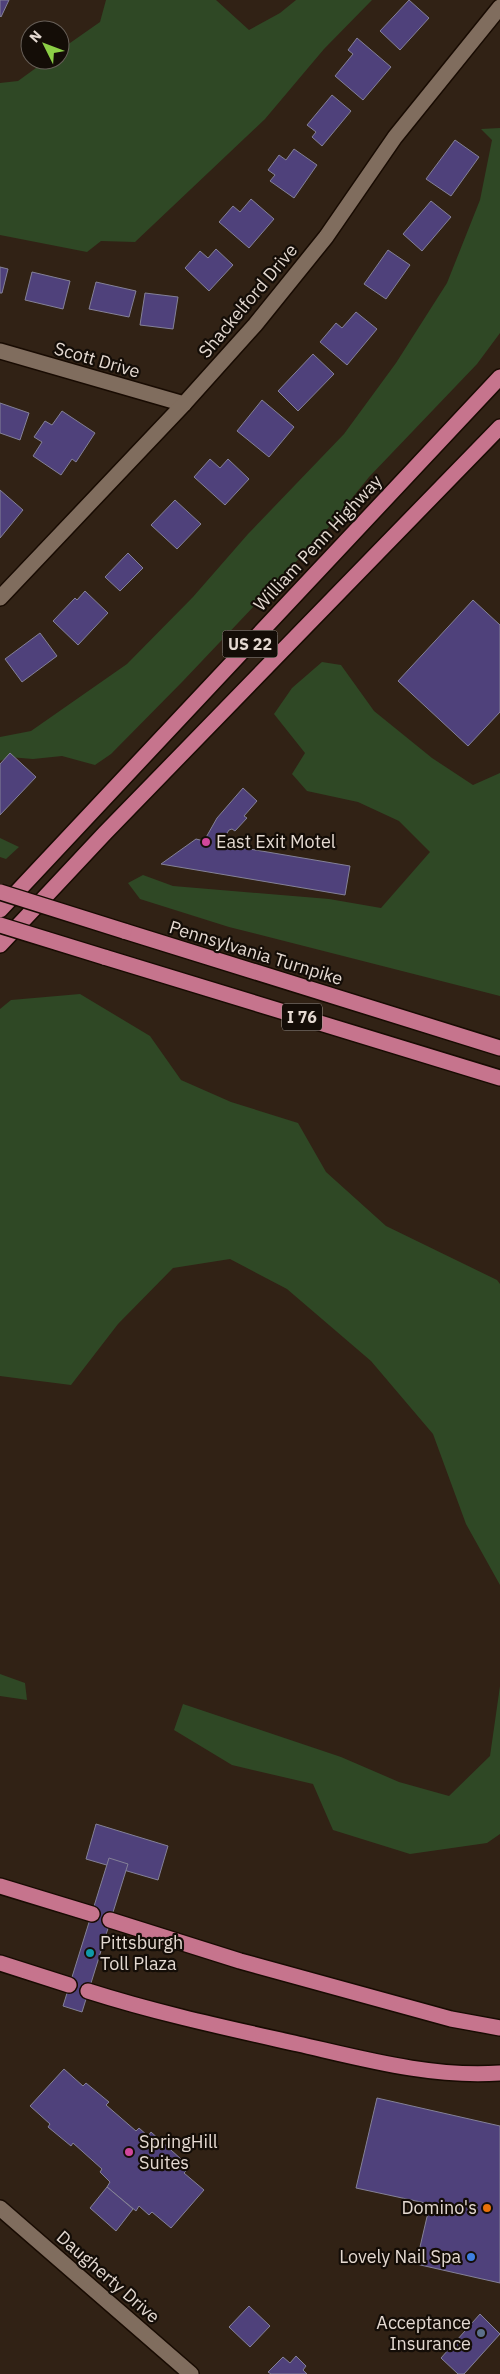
<svg xmlns="http://www.w3.org/2000/svg" width="500" height="2374" viewBox="0 0 500 2374" font-family="'IBM Plex Sans',sans-serif">
  <rect width="100%" height="100%" fill="#312215"/>
  <g fill="#2f4825">
    <polygon points="106,0 216,0 249,30 280,13 296,0 372,0 324,49 265,119 135,242 101,241 87,252 0,235 0,83 18,81 47,60 60,60 60,50 100,22"/>
    <polygon points="500,128 500,333 477,364 369,477 328,528 183,681 111,754 95,765 62,756 33,759 9,757 0,761 0,737 31,731 127,664 193,597 248,534 344,434 396,363 447,283 480,200 492,140 481,129"/>
    <polygon points="322,662 341,665 374,711 432,758 473,785 500,773 500,996 229,927 140,899 128,883 143,875 173,886 329,899 381,908 430,852 399,821 358,802 307,791 292,774 305,753 274,714 292,688"/>
    <polygon points="0,838 19,847 6,859 0,857"/>
    <polygon points="80,994 150,1036 181,1080 231,1102 298,1123 326,1172 386,1226 497,1280 500,1284 500,1585 466,1524 433,1434 371,1361 287,1289 230,1259 173,1268 118,1324 71,1385 0,1376 0,1009 11,1000"/>
    <polygon points="0,1674 25,1683 27,1700 0,1696"/>
    <polygon points="500,1686 500,1834 487,1843 410,1854 333,1830 313,1784 232,1765 174,1730 183,1704 341,1757 399,1782 449,1796 490,1756"/>
  </g>
  <g fill="#4f417b" stroke="#848197">
    <polygon points="0,0 9,0 1,17 0,16"/>
    <polygon points="409,0 429,18 400,50 380,31"/>
    <polygon points="357,38 391,67 363,100 335,76 353,54 348,50"/>
    <polygon points="332,95 351,111 322,146 312,137 316,132 307,125"/>
    <polygon points="455,140 479,157 451,196 426,179"/>
    <polygon points="294,149 317,165 294,198 270,181 275,175 268,170 279,155 286,160"/>
    <polygon points="251,199 274,219 249,248 219,222 233,206 240,212"/>
    <polygon points="431,201 451,217 422,251 403,234"/>
    <polygon points="216,249 233,265 209,291 185,268 200,251 208,258"/>
    <polygon points="388,250 410,265 386,299 364,284"/>
    <polygon points="0,267 8,269 2,293 0,293"/>
    <polygon points="32,272 70,281 63,309 25,300"/>
    <polygon points="96,282 136,291 129,317 89,309"/>
    <polygon points="145,293 178,297 173,329 140,325"/>
    <polygon points="356,312 377,329 347,365 320,342 336,323 342,328"/>
    <polygon points="313,354 334,374 298,411 278,391"/>
    <polygon points="262,400 294,427 269,457 237,431"/>
    <polygon points="0,403 29,413 20,440 0,433"/>
    <polygon points="62,411 95,433 76,462 72,459 61,475 33,456 42,442 34,437 45,421 52,425"/>
    <polygon points="210,459 220,468 228,459 249,479 225,505 194,477"/>
    <polygon points="0,490 23,510 0,538"/>
    <polygon points="175,500 201,524 177,549 151,525"/>
    <polygon points="128,553 143,568 120,591 105,577"/>
    <polygon points="85,591 108,613 78,645 53,621 75,598 77,600"/>
    <polygon points="473,600 500,625 500,712 468,746 398,681"/>
    <polygon points="40,633 57,656 22,682 5,659"/>
    <polygon points="10,753 36,777 0,815 0,764"/>
    <polygon points="243,788 257,801 244,816 247,818 235,831 232,829 229,830 220,844 350,866 345,895 161,864 196,839 204,841 217,818"/>
    <polygon points="96,1824 168,1846 158,1880 86,1859"/>
    <polygon points="109,1858 128,1864 82,2012 63,2006"/>
    <polygon points="64,2069 83,2086 86,2083 109,2102 106,2105 136,2131 139,2128 148,2136 151,2132 181,2159 177,2162 187,2170 184,2173 204,2190 171,2228 152,2212 149,2215 139,2206 136,2211 107,2187 110,2182 100,2172 102,2169 73,2143 71,2146 48,2127 50,2124 30,2106"/>
    <polygon points="377,2098 500,2126 500,2283 416,2264 430,2204 356,2188"/>
    <polygon points="107,2187 133,2209 116,2231 90,2208"/>
    <polygon points="249,2306 270,2326 250,2347 229,2327"/>
    <polygon points="480,2314 500,2334 464,2374 458,2374 441,2358"/>
    <polygon points="296,2356 306,2366 303,2370 307,2374 271,2374 268,2372 283,2357 290,2363"/>
  </g>
  <g fill="none" stroke-linecap="round" stroke-linejoin="round">
    <defs>
      <g id="street">
        <polyline points="0,351 184,404"/>
        <polyline points="0,598 184,404 255,325 326,237 395,137 500,7"/>
        <polyline points="0,2208 191,2374"/>
      </g>
      <g id="highway">
        <polyline points="0,910 500,377"/>
        <polyline points="124,931 500,1048"/>
        <polyline points="0,945 105,833 500,427"/>
        <polyline points="104,957 500,1078"/>
        <polyline points="0,1886 92,1914"/>
        <polyline points="110,1920 240,1961 451,2019 500,2028"/>
        <polyline points="0,1963 69,1985"/>
        <path d="M 88,1991 C 157,2013 227,2028 298,2044 C 364,2059 432,2078 500,2073"/>
      </g>
    </defs>
    <use href="#street" stroke="#180b02" stroke-width="18"/>
    <use href="#highway" stroke="#180b02" stroke-width="18"/>
    <use href="#street" stroke="#806d5e" stroke-width="15"/>
    <use href="#highway" stroke="#c6748d" stroke-width="15"/>
    <defs>
      <g id="highway-bridge">
        <polyline points="0,892 124,931"/>
        <polyline points="0,925 104,957"/>
      </g>
    </defs>
    <use href="#highway-bridge" stroke="#180b02" stroke-width="18" stroke-linecap="butt"/>
    <use href="#highway-bridge" stroke="#c6748d" stroke-width="15"/>
  </g>
  <g fill="#d1479c" stroke="#140d07" stroke-width="2">
    <circle cx="206" cy="842" r="5"/>
    <circle cx="129" cy="2152" r="5"/>
  </g>
  <circle fill="#0f9aa8" stroke="#140d07" stroke-width="2" cx="90" cy="1953" r="5"/>
  <circle fill="#e8710a" stroke="#140d07" stroke-width="2" cx="487" cy="2208" r="5"/>
  <circle fill="#3f7fe0" stroke="#140d07" stroke-width="2" cx="471" cy="2257" r="5"/>
  <circle fill="#5c6f8a" stroke="#140d07" stroke-width="2" cx="481" cy="2333" r="5"/>
  <g text-anchor="middle" stroke-width="4.5" stroke-linejoin="round" paint-order="stroke">
    <g fill="#140d07" stroke="#a69c94" stroke-width="1">
      <rect x="222.5" y="630.5" width="55" height="27" rx="4"/>
      <rect x="282" y="1003.5" width="40" height="27" rx="4"/>
    </g>
    <g font-size="16" font-weight="bold" fill="#e4d9d1">
      <text x="250" y="650">US 22</text>
      <text x="302" y="1023">I 76</text>
    </g>
    <g font-size="18" fill="#e4d9d1" stroke="#140d07">
      <text transform="translate(248 301) rotate(-50)" y="6">Shackelford Drive</text>
      <text transform="translate(97 360) rotate(16)" y="6">Scott Drive</text>
      <text transform="translate(318 543) rotate(-47)" y="6">William Penn Highway</text>
      <text transform="translate(256 953) rotate(17)" y="6">Pennsylvania Turnpike</text>
      <text transform="translate(108 2277) rotate(41)" y="6">Daugherty Drive</text>
    </g>
    <g font-size="18" fill="#e4d9d1" stroke="#140d07" text-anchor="start">
      <text x="216" y="848">East Exit Motel</text>
      <text x="100" y="1949">Pittsburgh<tspan x="100" dy="21">Toll Plaza</tspan></text>
      <text x="139" y="2148">SpringHill<tspan x="139" dy="21">Suites</tspan></text>
      <text x="477" y="2214" text-anchor="end">Domino's</text>
      <text x="461" y="2263" text-anchor="end">Lovely Nail Spa</text>
      <text x="471" y="2329" text-anchor="end">Acceptance<tspan x="471" dy="21">Insurance</tspan></text>
    </g>
  </g>
  <g transform="translate(45 45) rotate(312)"><circle r="24" fill="#140d07" stroke="#675f58"/>
  <path d="M0-4L9 19L0 12L-9 19Z" fill="#8cce46"/>
  <text y="-8" font-size="14" font-weight="bold" text-anchor="middle" fill="#e4d9d1">N</text>
  </g>
</svg>
